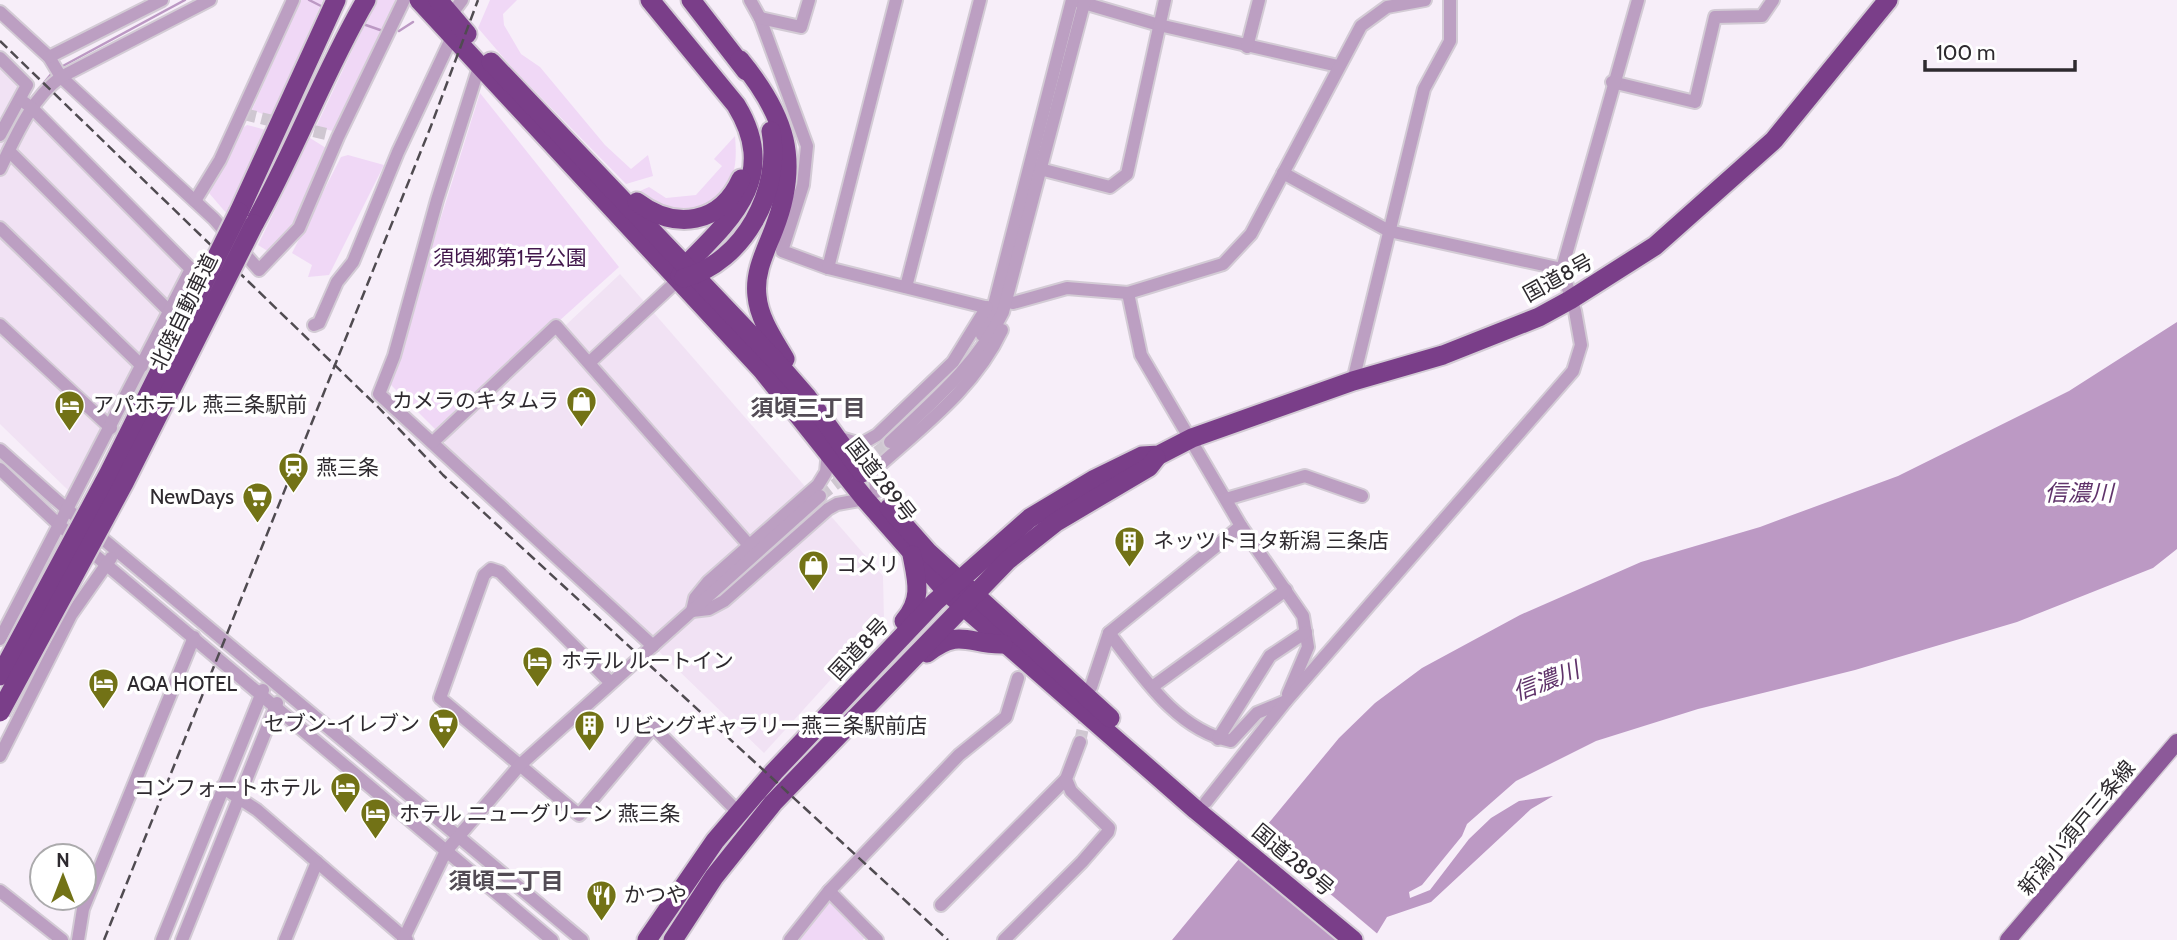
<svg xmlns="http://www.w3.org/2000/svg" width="2177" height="940" viewBox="0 0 2177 940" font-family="Cabin,'Noto Sans JP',sans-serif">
  <rect width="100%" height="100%" fill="#f7eef9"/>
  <g fill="#f1e2f4">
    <polygon points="0,65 22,87 17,96 184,271 76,489 68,490 0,424"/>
    <polygon points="620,274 883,576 884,621 764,753 446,446 444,440"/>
  </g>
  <g fill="#f0d8f6">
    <polygon points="300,0 323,0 271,117 252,110"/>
    <polygon points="376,0 397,0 337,132 316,127"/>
    <polygon points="490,0 517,0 503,14 504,25 521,54 540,67 605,145 631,169 648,155 653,176 626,184 515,71 478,28"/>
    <polygon points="480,93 619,267 437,431 389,383"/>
    <polygon points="247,125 266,130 227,214 209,193 241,129"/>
    <path d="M 735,136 C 739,182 728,190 693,214 C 672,211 653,209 640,191 L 649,187 L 666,198 L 696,195 L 722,166 L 714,159 Z"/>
    <polygon points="310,138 326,148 327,156 295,228 274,255 258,245"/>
    <polygon points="348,155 384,165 329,275 308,277 312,265 292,253 341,157"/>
    <polygon points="829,899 865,936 863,940 796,940"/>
  </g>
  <polygon fill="#bc99c4" points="2177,322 2177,549 2153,568 2017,622 1855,670 1698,709 1596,741 1516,781 1467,824 1462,836 1422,885 1409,892 1410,898 1430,890 1469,839 1491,818 1519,801 1553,796 1531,809 1431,902 1387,917 1373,940 1172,940 1339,738 1375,703 1422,668 1520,615 1641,562 1760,527 1898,476 2069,391"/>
  <polygon fill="#f7eef9" points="1257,832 1380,936 1377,940 1340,940 1237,854"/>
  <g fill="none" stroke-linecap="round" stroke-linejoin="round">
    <g stroke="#bc99c4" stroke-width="2.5">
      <polyline points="309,0 321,6"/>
      <polyline points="363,24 383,31"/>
      <polyline points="399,31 413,22"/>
      <polyline points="61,67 185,0"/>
      <polyline points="30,100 52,73"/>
    </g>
    <g stroke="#cfc7d1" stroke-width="12" stroke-dasharray="12 6" stroke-linecap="butt">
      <polyline points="244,114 330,135"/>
      <polyline points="820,496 890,442"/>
      <polyline points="1080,742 1087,708"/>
    </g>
    <defs>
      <g id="minor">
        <polyline points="750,0 760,18 807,146 803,185 782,251 828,268 993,309"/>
        <polyline points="1077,1 1159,25 1338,66"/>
        <polyline points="0,12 49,57 61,77 214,219 259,270 299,228 338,137 404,0"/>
        <polyline points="451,15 462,0"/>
        <polyline points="760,18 801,27 809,0"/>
        <polyline points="1247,47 1259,0"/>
        <polyline points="49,57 162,0"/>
        <polyline points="0,58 27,85 0,135"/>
        <polyline points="479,67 437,200 394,356 379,394 653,646"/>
        <polyline points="1612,82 1695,102 1715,17 1762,16 1773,0"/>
        <polyline points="9,151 169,311"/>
        <polyline points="1036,168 1110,187 1127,174 1165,0"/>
        <path d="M 0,169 C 16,136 31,99 61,77 L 210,0"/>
        <polyline points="1283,173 1389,231 1562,269"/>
        <polyline points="195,201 220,160 293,0"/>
        <polyline points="0,228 142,366"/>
        <polyline points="828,268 896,0"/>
        <polyline points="906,287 980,0"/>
        <polyline points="1128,293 1141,355 1241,526 1303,616 1308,647 1288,694"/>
        <polyline points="1007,301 1013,303 1067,288 1128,293 1223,264 1251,234 1361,26 1387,7 1425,0"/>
        <polyline points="0,325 111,428"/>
        <polyline points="314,325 319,323 337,282 353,262 398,152 452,37"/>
        <polyline points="982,335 993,309 1072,0"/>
        <polyline points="590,362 678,280"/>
        <polyline points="1353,381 1424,89 1450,41 1450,0"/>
        <polyline points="837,437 861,444 877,435 953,362 987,307"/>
        <polyline points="433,442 556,326 748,544"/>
        <path d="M 890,442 C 932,402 977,365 1003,312 L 1085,0"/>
        <polyline points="0,450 55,499 582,940"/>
        <polyline points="828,451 826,472 818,485 708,582 695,598 692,611 709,609 724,601 828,509 837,504 865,499"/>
        <polyline points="0,469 58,524 552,940"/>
        <path d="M 876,492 L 875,475 L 880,465 C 926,424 976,386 1002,330"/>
        <polyline points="1226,499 1305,476 1362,496"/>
        <path d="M 1109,633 C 1141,674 1176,730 1231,741 L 1257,713 L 1286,701"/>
        <polyline points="0,639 191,269 32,108 21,100"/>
        <polyline points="610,682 500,572 491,569 484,575 440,698 579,815 653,727 739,813"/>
        <polyline points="1091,687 1109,633 1241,526"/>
        <polyline points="1152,687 1286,590"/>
        <polyline points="1218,739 1270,656 1306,632"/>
        <polyline points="0,756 71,615 111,558"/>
        <polyline points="222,787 257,810 407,940"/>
        <polyline points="1206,802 1286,701 1573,371 1581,345 1575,311 1562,269 1638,0"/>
        <polyline points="0,891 62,940"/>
        <polyline points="829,891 877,940"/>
        <polyline points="941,905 1066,779"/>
        <polyline points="78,940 83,909 194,637"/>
        <polyline points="162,940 263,690"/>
        <polyline points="182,940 277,703"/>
        <polyline points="285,940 317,862"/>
        <polyline points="403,940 446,851 520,765 820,496"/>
        <polyline points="790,940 829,891 959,755 1006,717 1018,678"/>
        <polyline points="1004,940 1082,862 1108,832 1109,828 1071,791 1066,779 1080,742"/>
      </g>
      <polyline id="major" points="2008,940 2177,742"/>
      <g id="highway">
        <polyline points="419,0 762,370 865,499 946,591 1196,810 1353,940"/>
        <polyline points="438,0 467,34"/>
        <path d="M 650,0 L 736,105 C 779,175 734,217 686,265 L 680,276"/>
        <polyline points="691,0 746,71"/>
        <path d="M 740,60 C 785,115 801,160 774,229 C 766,250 754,272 757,296 C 759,319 774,340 785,359"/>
        <polyline points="491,62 773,358 807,397 862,473"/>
        <path d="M 637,202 C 675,231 721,224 741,179"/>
        <polyline points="239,212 336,0"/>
        <path d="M 254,224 C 295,151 324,72 366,0"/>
        <path d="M 684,278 C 744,262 782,190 771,131"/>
        <polyline points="889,508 928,552 1110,718"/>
        <path d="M 904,621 C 923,600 917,580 912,555"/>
        <path d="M 927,653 C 960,627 969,645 1003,644"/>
        <polyline points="647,940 715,841 774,772 935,602 1030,518 1095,479 1142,456 1159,455 1192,438 1353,381 1443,355 1539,317 1570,300 1655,246 1774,140 1888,0"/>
        <polyline points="673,940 714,877 773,803 1008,560 1056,522 1149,467 1156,458"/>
      </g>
    </defs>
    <use href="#minor" stroke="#d3cbd5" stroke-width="16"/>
    <use href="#major" stroke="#d3cbd5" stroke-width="19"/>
    <use href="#highway" stroke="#d3cbd5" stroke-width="23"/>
    <use href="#minor" stroke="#bc9fc2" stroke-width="12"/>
    <use href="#major" stroke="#8c5999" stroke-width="16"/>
    <use href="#highway" stroke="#7a3e89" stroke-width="19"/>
    <g stroke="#504b51" stroke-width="2.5" stroke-dasharray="10 5" stroke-linecap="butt">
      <polyline points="0,41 378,407 443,475 948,940"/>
      <polyline points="104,940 431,126 478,0"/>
    </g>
    <defs>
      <g id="highway-bridge">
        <polyline points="0,676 109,473 239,212"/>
        <polyline points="0,712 124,483 254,224"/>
      </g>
    </defs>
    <use href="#highway-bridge" stroke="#d3cbd5" stroke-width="23" stroke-linecap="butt"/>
    <use href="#highway-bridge" stroke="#7a3e89" stroke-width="19"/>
  </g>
  <defs>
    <symbol id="shop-pin" viewBox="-11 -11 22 30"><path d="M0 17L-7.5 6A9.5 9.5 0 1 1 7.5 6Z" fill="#727216" stroke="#fff"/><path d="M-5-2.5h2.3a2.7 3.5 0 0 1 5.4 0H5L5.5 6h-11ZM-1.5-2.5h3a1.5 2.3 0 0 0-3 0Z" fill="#fff"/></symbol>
    <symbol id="hotel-pin" viewBox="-11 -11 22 30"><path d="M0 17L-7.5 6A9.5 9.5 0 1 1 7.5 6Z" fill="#727216" stroke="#fff"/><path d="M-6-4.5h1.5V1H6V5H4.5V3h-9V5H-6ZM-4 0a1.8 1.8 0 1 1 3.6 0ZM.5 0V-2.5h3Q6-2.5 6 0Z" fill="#fff"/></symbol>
    <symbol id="station-pin" viewBox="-11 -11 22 30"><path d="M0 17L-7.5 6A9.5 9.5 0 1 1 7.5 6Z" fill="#727216" stroke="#fff"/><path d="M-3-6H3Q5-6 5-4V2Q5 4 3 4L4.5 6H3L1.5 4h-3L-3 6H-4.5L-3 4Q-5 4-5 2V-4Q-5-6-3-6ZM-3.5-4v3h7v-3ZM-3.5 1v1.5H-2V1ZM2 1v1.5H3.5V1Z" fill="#fff"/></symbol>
    <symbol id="supermarket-pin" viewBox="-11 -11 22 30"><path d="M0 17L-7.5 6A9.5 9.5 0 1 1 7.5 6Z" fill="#727216" stroke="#fff"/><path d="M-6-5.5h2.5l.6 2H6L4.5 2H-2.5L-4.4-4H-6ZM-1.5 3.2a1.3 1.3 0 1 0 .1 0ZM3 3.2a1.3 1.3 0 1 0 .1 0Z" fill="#fff"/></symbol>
    <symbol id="building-pin" viewBox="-11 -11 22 30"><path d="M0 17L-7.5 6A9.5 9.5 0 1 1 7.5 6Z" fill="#727216" stroke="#fff"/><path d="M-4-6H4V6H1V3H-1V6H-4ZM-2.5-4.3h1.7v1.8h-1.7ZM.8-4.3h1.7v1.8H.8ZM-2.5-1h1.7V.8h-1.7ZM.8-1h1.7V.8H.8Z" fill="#fff"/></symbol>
    <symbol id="restaurant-pin" viewBox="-11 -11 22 30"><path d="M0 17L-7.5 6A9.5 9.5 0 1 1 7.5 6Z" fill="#727216" stroke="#fff"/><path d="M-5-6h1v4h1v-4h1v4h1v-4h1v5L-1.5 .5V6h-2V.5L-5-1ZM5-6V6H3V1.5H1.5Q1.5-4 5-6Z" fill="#fff"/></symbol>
  </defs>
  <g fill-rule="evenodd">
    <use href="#shop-pin" x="564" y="384" width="35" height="47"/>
    <use href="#hotel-pin" x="52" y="388" width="35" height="47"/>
    <use href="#station-pin" x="276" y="450" width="35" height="47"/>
    <use href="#supermarket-pin" x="240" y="480" width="35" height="47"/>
    <use href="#building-pin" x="1112" y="524" width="35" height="47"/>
    <use href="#shop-pin" x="796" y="548" width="35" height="47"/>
    <use href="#hotel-pin" x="520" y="644" width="35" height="47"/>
    <use href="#hotel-pin" x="86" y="666" width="35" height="47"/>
    <use href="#supermarket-pin" x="426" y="706" width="35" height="47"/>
    <use href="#building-pin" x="572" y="708" width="35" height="47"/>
    <use href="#hotel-pin" x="328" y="770" width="35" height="47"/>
    <use href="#hotel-pin" x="358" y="796" width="35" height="47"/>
    <use href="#restaurant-pin" x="584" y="878" width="35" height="47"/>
  </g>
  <g text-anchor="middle" stroke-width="7" stroke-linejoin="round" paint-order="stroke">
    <g font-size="21" fill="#42174c" stroke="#fff">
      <text x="510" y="265">須頃郷第1号公園</text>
    </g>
    <g font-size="21" fill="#2e2a2f" stroke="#fff">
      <text transform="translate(1558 278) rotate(-29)" y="7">国道8号</text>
      <text transform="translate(184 312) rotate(-64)" y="7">北陸自動車道</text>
      <text transform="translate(881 480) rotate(52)" y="7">国道289号</text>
      <text transform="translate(859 649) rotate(-47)" y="7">国道8号</text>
      <text transform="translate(2077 828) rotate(-50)" y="7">新潟小須戸三条線</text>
      <text transform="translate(1293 860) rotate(40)" y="7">国道289号</text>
    </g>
    <g font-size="21" fill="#2e2a2f" stroke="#fff" text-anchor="start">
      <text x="559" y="408" text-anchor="end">カメラのキタムラ</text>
      <text x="93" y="412">アパホテル 燕三条駅前</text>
      <text x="316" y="475">燕三条</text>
      <text x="234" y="504" text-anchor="end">NewDays</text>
      <text x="1153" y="548">ネッツトヨタ新潟 三条店</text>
      <text x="836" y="572">コメリ</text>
      <text x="561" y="668">ホテル ルートイン</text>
      <text x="127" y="691">AQA HOTEL</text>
      <text x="420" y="731" text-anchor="end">セブン-イレブン</text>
      <text x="612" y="733">リビングギャラリー燕三条駅前店</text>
      <text x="322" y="795" text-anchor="end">コンフォートホテル</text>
      <text x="399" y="821">ホテル ニューグリーン 燕三条</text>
      <text x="624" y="902">かつや</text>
    </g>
    <g font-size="23" font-weight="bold" fill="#534c55" stroke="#fff">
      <text x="808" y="416">須頃三丁目</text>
      <text x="506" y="889">須頃二丁目</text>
    </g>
    <g font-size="23" font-style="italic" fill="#60346b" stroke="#fff">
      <text x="2079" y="501">信濃川</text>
      <text transform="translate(1546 681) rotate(-21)" y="8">信濃川</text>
    </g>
  </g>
  <g transform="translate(63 877)"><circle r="33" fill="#ffffff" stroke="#abaaac" stroke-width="2"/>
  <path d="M0-5L12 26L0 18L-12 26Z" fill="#727216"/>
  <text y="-10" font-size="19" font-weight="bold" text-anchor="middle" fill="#2e2a2f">N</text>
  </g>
  <path d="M1925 60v10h150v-10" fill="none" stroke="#2e2a2f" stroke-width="3.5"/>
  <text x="1936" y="60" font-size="21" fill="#2e2a2f" stroke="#ffffff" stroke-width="5" paint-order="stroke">100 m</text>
</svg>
